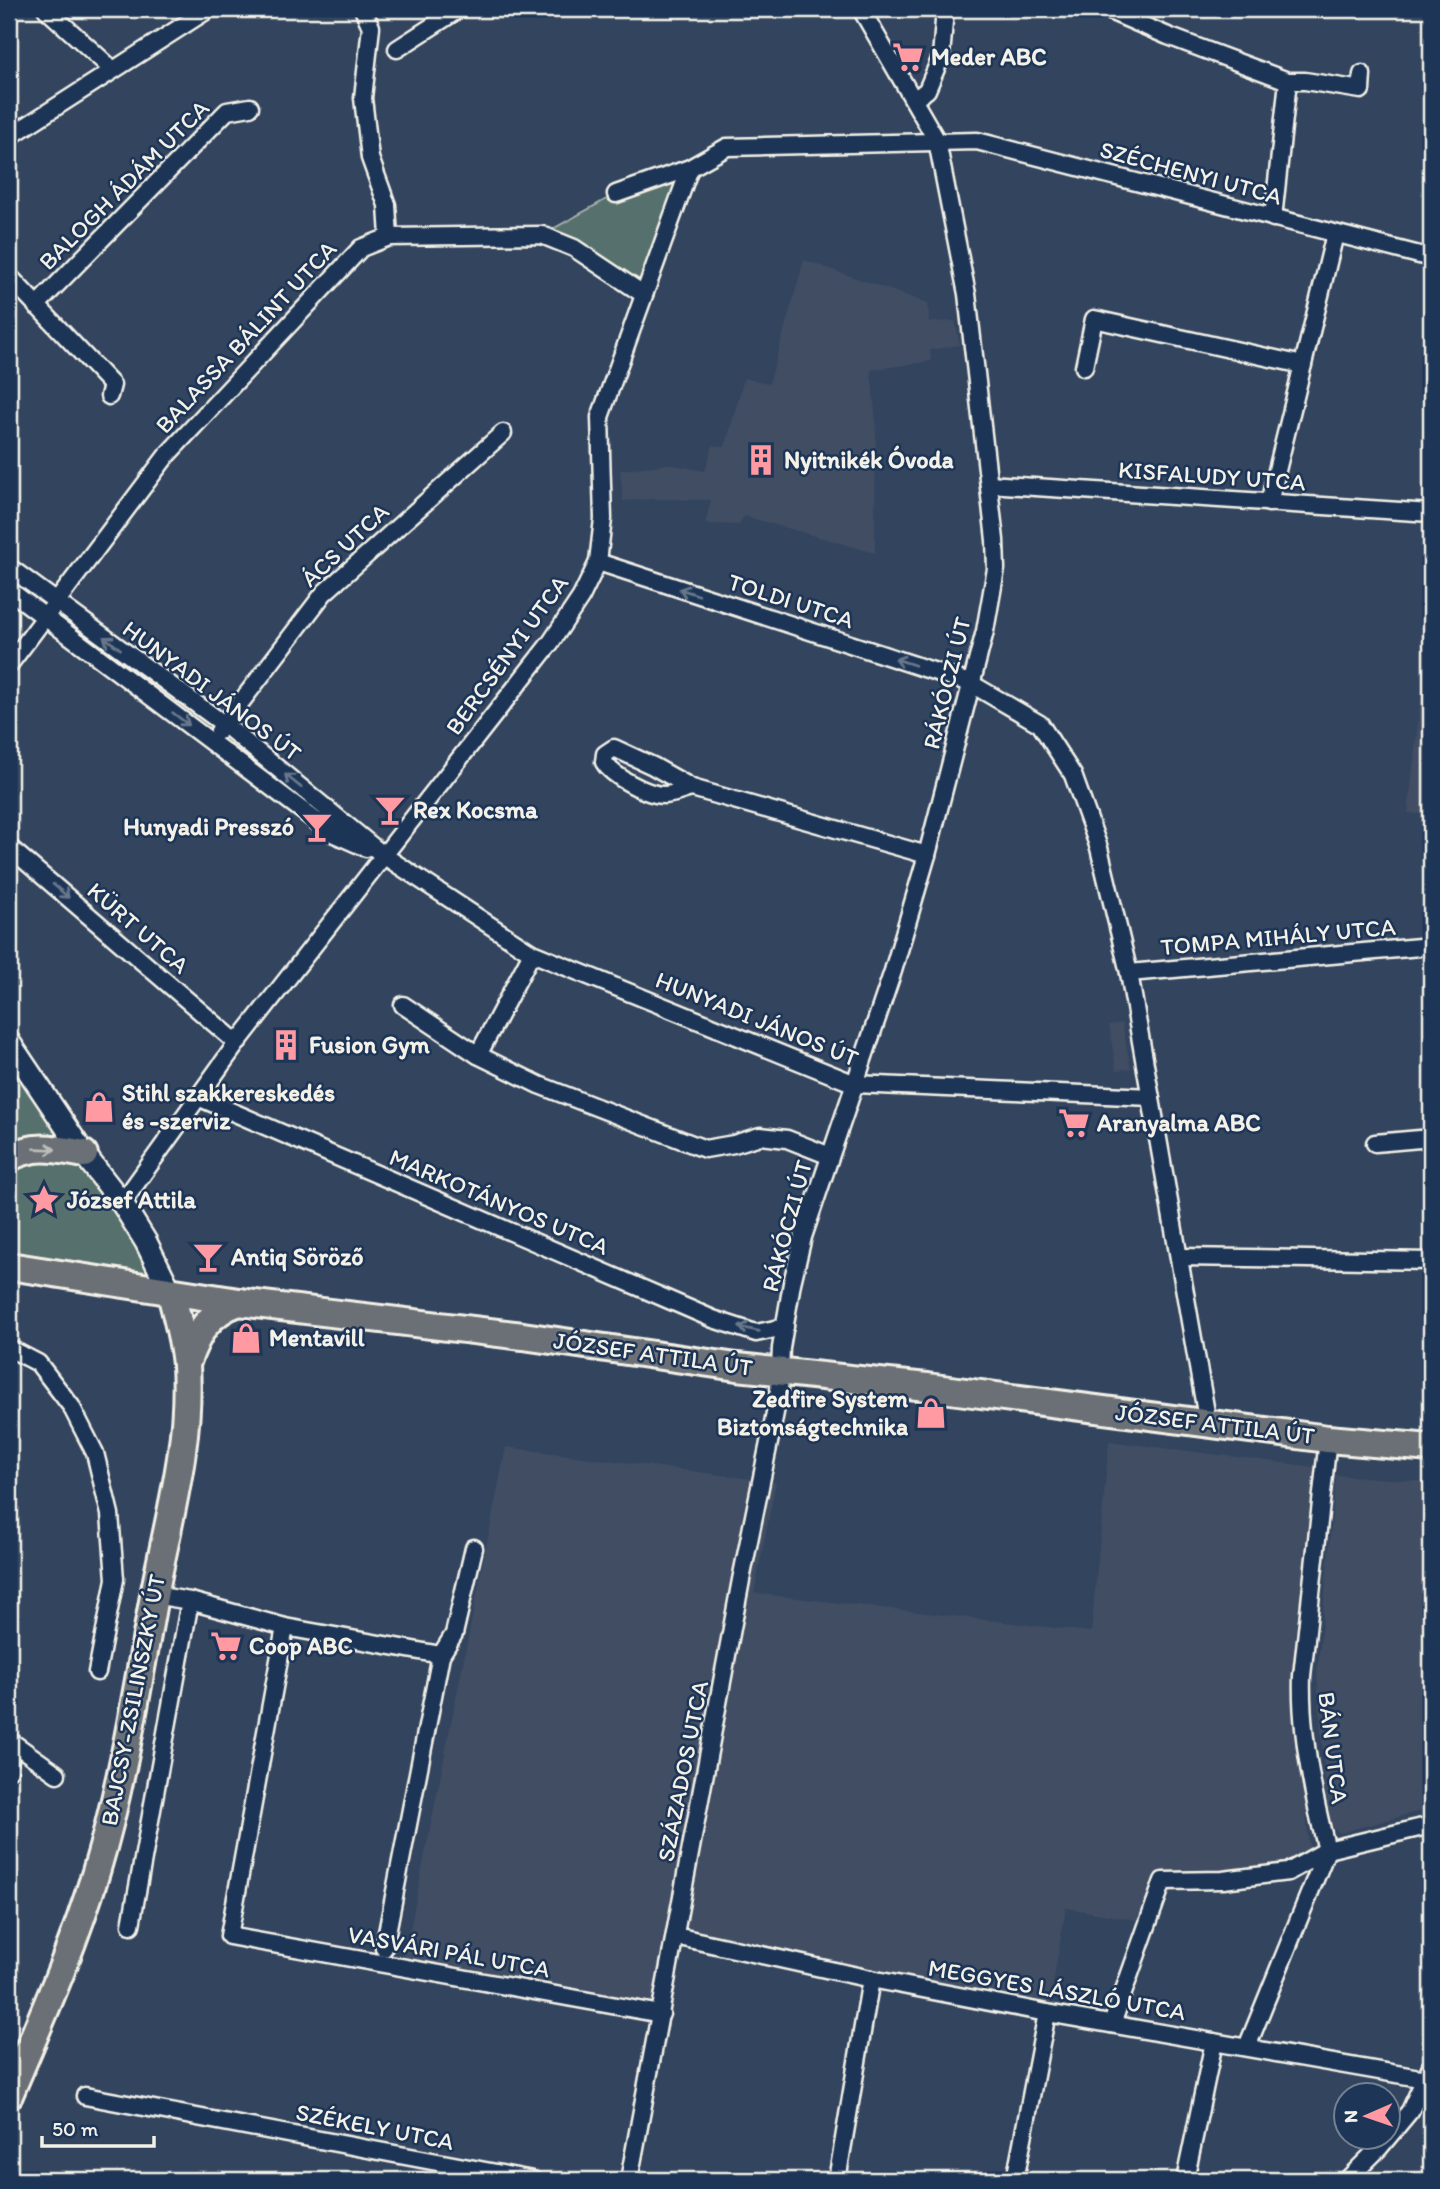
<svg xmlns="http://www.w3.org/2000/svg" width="1440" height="2189" viewBox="0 0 1440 2189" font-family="Itim,sans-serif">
  <rect width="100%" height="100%" fill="#32445e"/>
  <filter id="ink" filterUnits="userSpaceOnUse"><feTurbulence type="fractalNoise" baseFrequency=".0143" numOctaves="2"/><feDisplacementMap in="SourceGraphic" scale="14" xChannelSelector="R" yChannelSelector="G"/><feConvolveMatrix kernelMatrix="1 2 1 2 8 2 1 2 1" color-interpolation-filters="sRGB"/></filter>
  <g filter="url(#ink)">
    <g fill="#414e63">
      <polygon points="804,260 928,303 929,322 955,321 960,345 930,350 931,361 871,370 876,422 875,553 744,516 739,525 705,524 711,500 652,499 623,501 620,470 669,464 705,471 713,445 725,447 744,378 769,384"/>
      <polygon points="1428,632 1431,633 1430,815 1408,813"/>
      <polygon points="1122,1023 1131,1069 1116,1070 1109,1025"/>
      <polygon points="1109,1441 1315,1467 1295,1635 1296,1703 1310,1857 1267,1872 1200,1876 1164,1872 1142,1921 1066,1908 1050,2003 881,1973 672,1924 655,2006 404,1959 506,1447 776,1482 754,1593 1091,1632"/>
      <polygon points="1336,1475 1431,1482 1431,1808 1340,1833 1328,1824 1317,1675"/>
    </g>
    <g fill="#57706d" stroke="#a6b0aa" stroke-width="2">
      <polygon points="690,168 643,294 542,235 616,194"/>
      <polygon points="9,567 383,855 332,833 9,590"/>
      <polygon points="9,1042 171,1293 9,1266"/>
    </g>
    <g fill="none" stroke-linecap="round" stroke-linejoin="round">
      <defs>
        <g id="minor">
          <polyline points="46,9 113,70"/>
          <polyline points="363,9 371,27 363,98 370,158 387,205 389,237"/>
          <polyline points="1113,9 1112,12 1168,36 1288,81 1305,81 1361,90 1362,74"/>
          <polyline points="397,49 459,9"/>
          <polyline points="914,100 927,90 941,57 945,9"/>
          <polyline points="9,137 209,9"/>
          <polyline points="616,194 690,168 727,147 977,141 1431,258"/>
          <polyline points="1273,218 1288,81"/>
          <polyline points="9,276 112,385 109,396"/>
          <polyline points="36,306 227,111 250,107"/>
          <polyline points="1084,367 1094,319 1303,365"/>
          <polyline points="989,484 1431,513"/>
          <polyline points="1269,503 1335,234"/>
          <polyline points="598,562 970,683 1040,724 1073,775 1099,848 1129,973 1208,1424"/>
          <polyline points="9,567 225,725 383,855 532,953 855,1084 1151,1097"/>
          <polyline points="9,590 332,833 366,848"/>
          <polyline points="9,665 167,455 361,248 389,237 542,235 574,248 643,294"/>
          <polyline points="219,731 324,593 503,433"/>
          <path d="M 692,788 C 683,790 672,795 664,795 C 647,795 612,776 604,762 L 605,754 L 614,748 L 653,766 L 692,788 L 927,855"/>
          <polyline points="9,847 237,1043"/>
          <polyline points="1129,973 1431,946"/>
          <polyline points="403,1005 478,1055 539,1085 705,1149 734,1144 760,1136 787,1139 830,1156"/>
          <polyline points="478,1055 532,953"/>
          <polyline points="198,1097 713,1319 756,1333 785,1327"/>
          <polyline points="1375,1143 1431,1138"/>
          <polyline points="122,1203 237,1043 551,642 581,597 598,562 603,519 600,417 690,168"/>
          <polyline points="1180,1257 1431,1261"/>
          <polyline points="9,1348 38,1363 71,1406 95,1453 110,1514 115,1579 97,1672"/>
          <polyline points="154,1595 190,1601 285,1627 441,1655"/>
          <polyline points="285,1627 229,1936 661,2014"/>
          <polyline points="9,1740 57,1774"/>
          <polyline points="9,1741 11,1746 9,1770"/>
          <polyline points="131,1925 190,1601"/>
          <polyline points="675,1936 871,1979 1047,2013 1431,2080"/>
          <polyline points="384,1948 441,1655 454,1634 474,1548"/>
          <polyline points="1112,2024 1163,1881 1223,1880 1288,1872 1327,1850 1431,1825"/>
          <path d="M 1247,2047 L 1327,1850 C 1313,1796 1300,1732 1302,1676 L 1328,1439"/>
          <polyline points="85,2096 533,2180"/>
          <polyline points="629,2180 741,1580 773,1423 779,1392 781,1348 792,1283 803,1237 893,971 927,855 985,631 996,569 995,540 967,294 937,141 861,9"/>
          <polyline points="837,2180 871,1979"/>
          <polyline points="1015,2180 1047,2013"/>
          <polyline points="1185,2180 1214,2042"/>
          <polyline points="1347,2180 1380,2147 1410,2111 1431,2066"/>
        </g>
        <polyline id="tertiary" points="9,1042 84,1154 122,1203 146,1242 171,1293"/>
        <g id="primary">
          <path d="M 9,1158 C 34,1143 57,1149 84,1154"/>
          <polyline points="9,1266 239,1302 523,1336 737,1367 927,1387 1328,1439 1431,1448"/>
          <path d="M 186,1364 C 197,1334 207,1313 239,1302"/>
          <path d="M 9,2095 C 40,2022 73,1948 96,1872 C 123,1782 137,1689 154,1596 C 168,1520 191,1444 186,1365 C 184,1341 177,1317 171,1293"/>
        </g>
      </defs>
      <use href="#minor" stroke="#f4f1e8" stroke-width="21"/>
      <use href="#tertiary" stroke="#f4f1e8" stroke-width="26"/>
      <use href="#primary" stroke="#f4f1e8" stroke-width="32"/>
      <use href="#minor" stroke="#1d3557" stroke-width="16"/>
      <use href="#tertiary" stroke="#1d3557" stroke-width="21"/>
      <use href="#primary" stroke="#6a7074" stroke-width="26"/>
    </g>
    <defs><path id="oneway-shaft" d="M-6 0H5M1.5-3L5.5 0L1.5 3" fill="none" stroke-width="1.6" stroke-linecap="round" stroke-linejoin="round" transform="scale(1.75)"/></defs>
    <g stroke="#68778a">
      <use href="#oneway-shaft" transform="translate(689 592) rotate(-162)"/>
      <use href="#oneway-shaft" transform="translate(112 643) rotate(-144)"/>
      <use href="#oneway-shaft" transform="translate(905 662) rotate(-162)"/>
      <use href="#oneway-shaft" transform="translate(181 719) rotate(37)"/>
      <use href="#oneway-shaft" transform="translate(293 781) rotate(-141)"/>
      <use href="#oneway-shaft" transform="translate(61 891) rotate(41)"/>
      <use href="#oneway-shaft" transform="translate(749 1329) rotate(-167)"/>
    </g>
    <use stroke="#bdbdba" href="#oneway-shaft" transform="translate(45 1149) rotate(2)"/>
  </g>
  <defs>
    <symbol id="supermarket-bare" viewBox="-9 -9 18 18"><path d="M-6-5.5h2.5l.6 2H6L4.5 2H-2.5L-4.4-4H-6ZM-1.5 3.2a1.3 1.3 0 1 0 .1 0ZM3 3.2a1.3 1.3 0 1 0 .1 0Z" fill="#ff9aa2" stroke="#1d3557" stroke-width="2.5" paint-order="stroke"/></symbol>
    <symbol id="building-bare" viewBox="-9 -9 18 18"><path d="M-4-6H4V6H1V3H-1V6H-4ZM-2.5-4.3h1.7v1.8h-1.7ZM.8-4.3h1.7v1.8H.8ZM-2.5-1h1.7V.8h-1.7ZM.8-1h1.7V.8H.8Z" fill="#ff9aa2" stroke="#1d3557" stroke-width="2.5" paint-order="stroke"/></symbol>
    <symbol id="bar-bare" viewBox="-9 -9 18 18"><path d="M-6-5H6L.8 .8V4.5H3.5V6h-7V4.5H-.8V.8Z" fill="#ff9aa2" stroke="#1d3557" stroke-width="2.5" paint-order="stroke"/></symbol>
    <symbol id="shop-bare" viewBox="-9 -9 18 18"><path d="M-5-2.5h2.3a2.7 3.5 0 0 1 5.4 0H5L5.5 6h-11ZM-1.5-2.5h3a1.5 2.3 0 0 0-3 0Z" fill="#ff9aa2" stroke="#1d3557" stroke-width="2.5" paint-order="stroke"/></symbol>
    <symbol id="sight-bare" viewBox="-9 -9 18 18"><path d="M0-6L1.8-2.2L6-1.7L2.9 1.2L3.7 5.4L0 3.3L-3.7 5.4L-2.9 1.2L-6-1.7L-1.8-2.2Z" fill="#ff9aa2" stroke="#1d3557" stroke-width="2.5" paint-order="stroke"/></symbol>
  </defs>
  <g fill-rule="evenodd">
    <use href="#supermarket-bare" x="886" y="35" width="44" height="44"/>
    <use href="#building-bare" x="739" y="438" width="44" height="44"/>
    <use href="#bar-bare" x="368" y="788" width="44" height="44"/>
    <use href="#bar-bare" x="295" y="805" width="44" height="44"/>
    <use href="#building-bare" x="264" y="1023" width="44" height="44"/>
    <use href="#shop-bare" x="77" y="1085" width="44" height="44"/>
    <use href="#supermarket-bare" x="1052" y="1101" width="44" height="44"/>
    <use href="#sight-bare" x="22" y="1178" width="44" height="44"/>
    <use href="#bar-bare" x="186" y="1235" width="44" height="44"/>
    <use href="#shop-bare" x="224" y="1316" width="44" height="44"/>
    <use href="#shop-bare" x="909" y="1391" width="44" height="44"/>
    <use href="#supermarket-bare" x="204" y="1624" width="44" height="44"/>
  </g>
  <g text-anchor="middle" stroke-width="5" stroke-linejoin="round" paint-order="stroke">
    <g font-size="24" font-weight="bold" fill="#f4f1e8" stroke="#1d3557" text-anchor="start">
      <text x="931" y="65">Meder ABC</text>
      <text x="784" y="468">Nyitnikék Óvoda</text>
      <text x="413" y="818">Rex Kocsma</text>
      <text x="294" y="835" text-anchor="end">Hunyadi Presszó</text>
      <text x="309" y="1053">Fusion Gym</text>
      <text x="122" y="1101">Stihl szakkereskedés<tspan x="122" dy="28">és -szerviz</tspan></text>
      <text x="1097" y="1131">Aranyalma ABC</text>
      <text x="67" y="1208">József Attila</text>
      <text x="231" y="1265">Antiq Söröző</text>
      <text x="269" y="1346">Mentavill</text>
      <text x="908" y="1407" text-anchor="end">Zedfire System<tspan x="908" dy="28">Biztonságtechnika</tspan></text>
      <text x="249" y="1654">Coop ABC</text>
    </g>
    <g font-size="24" fill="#f4f1e8" stroke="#1d3557">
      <text transform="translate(1191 173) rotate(15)" y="8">SZÉCHENYI UTCA</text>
      <text transform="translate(124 185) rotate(-45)" y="8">BALOGH ÁDÁM UTCA</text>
      <text transform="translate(246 337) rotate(-47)" y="8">BALASSA BÁLINT UTCA</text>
      <text transform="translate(1212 476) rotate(4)" y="8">KISFALUDY UTCA</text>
      <text transform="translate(345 545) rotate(-43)" y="8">ÁCS UTCA</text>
      <text transform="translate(791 601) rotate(18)" y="8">TOLDI UTCA</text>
      <text transform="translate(507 655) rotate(-54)" y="8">BERCSÉNYI UTCA</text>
      <text transform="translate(947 683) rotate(-76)" y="8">RÁKÓCZI ÚT</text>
      <text transform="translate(212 691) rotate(37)" y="8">HUNYADI JÁNOS ÚT</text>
      <text transform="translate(138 928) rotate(41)" y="8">KÜRT UTCA</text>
      <text transform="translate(1278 937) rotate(-5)" y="8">TOMPA MIHÁLY UTCA</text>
      <text transform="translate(757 1019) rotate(22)" y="8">HUNYADI JÁNOS ÚT</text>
      <text transform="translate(499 1202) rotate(23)" y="8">MARKOTÁNYOS UTCA</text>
      <text transform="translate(787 1226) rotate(-75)" y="8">RÁKÓCZI ÚT</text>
      <text transform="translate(653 1354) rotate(8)" y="8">JÓZSEF ATTILA ÚT</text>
      <text transform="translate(1215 1424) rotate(7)" y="8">JÓZSEF ATTILA ÚT</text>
      <text transform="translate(133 1700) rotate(-79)" y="8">BAJCSY-ZSILINSZKY ÚT</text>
      <text transform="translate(1333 1748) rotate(83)" y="8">BÁN UTCA</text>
      <text transform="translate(683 1771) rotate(-79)" y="8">SZÁZADOS UTCA</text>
      <text transform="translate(449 1952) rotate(10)" y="8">VASVÁRI PÁL UTCA</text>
      <text transform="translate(1057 1990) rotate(10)" y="8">MEGGYES LÁSZLÓ UTCA</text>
      <text transform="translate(375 2127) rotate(11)" y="8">SZÉKELY UTCA</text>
    </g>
  </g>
  <rect width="1440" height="2189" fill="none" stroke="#1d3557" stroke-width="35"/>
  <rect x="18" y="18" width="1405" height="2154" fill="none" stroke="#f4f1e8" stroke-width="2.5" filter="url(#ink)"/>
  <g transform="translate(1367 2116) rotate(268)"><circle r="33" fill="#1d3557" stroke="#738091" stroke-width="2"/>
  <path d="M0-5L12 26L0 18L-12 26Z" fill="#ff9aa2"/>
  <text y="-10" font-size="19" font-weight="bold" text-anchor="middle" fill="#f4f1e8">N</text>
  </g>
  <path d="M42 2136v10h112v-10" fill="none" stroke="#f4f1e8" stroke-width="3.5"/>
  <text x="52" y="2136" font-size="21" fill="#f4f1e8" stroke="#1d3557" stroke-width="5" paint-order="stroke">50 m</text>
</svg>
